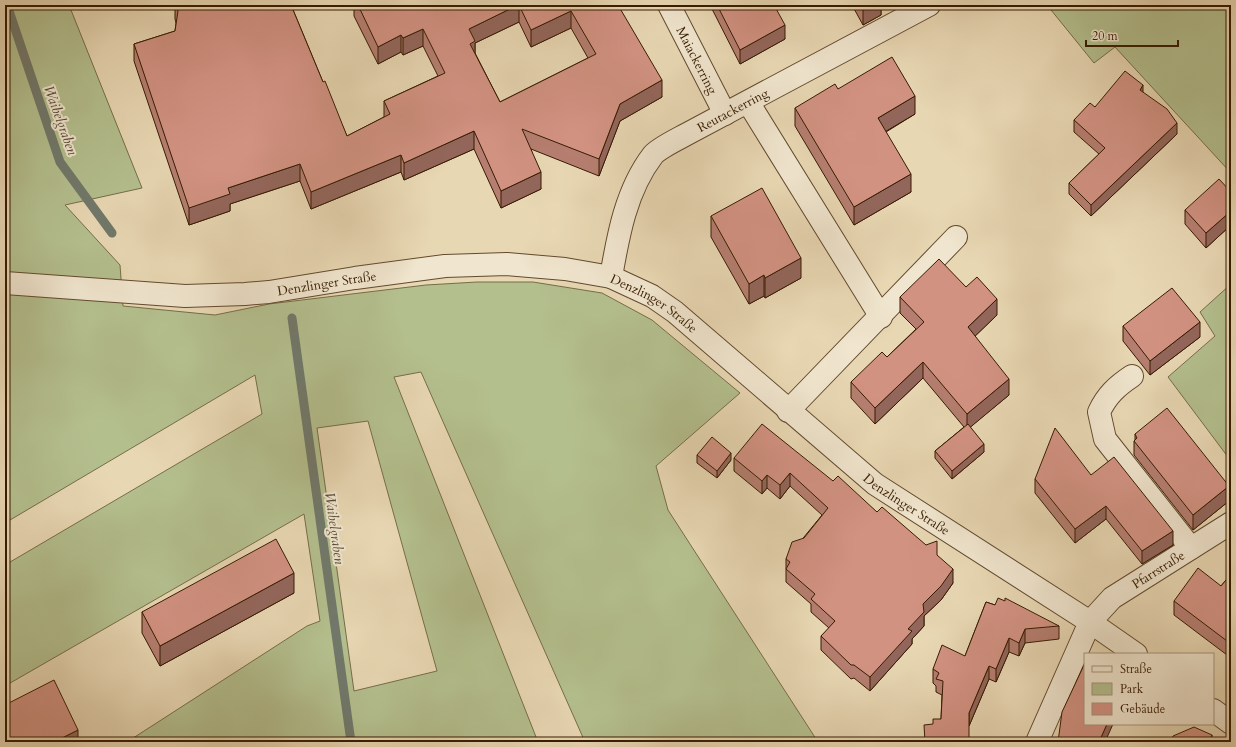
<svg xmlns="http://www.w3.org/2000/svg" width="1236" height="747" viewBox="0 0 1236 747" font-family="Cardo,serif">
  <rect width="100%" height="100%" fill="#e8d7b3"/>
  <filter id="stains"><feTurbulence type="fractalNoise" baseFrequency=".005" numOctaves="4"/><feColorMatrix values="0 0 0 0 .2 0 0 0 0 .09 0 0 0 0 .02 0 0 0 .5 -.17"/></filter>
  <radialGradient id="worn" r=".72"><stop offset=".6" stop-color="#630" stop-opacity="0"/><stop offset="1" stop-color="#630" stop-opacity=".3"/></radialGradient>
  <g fill="#b4bf8e" stroke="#766d48" fill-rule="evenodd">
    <path d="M 5,5 L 69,5 L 142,188 L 65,205 L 120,265 L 123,306 L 215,315 L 269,304 L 426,285 L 477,282 L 533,282 L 602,293 L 652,320 L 740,393 L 656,466 L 668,510 L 818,742 L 585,742 L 421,372 L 394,377 L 538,742 L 127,742 L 307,626 L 320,621 L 304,514 L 5,686 L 5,565 L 262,414 L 255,375 L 5,523 ZM 368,421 L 437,671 L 354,691 L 317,428 Z"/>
    <polygon points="1047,5 1231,5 1231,173 1115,47 1094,63"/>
    <polygon points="1231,284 1231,461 1168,377 1215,336 1200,312"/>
  </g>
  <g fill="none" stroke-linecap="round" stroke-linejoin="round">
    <g stroke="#71796b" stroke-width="9">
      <polyline points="7,5 60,162 112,233"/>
      <polyline points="292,318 351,742"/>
    </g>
    <defs>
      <g id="minor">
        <path id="s1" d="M 669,5 L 725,114"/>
        <polyline points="748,102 881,317"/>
        <path id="s2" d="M 611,277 C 618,236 626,190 653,155 C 659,148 678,139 687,134 L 929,5"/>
        <path id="s3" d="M 5,283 L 185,296 L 245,294 L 269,292 L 355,278 L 445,266 L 507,264 L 565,269 L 611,277 L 652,296 L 675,312 L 875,484 L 1090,622 L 1136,654"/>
        <path d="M 1132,376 C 1117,386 1107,395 1099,412 L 1105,439 L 1191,548"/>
        <polyline points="788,411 956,237"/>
        <polyline points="1213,710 1231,723"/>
        <path id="s4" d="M 1037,742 L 1090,622 L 1112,598 L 1231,523"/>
      </g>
    </defs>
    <use href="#minor" stroke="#634a2e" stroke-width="24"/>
    <use href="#minor" stroke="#f0e5ce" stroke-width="22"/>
  </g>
  <g fill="#b57e70" stroke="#371b01" fill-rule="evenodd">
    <path d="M 175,5 L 291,5 L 323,82 L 347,136 L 384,117 L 384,101 L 438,76 L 423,46 L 403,55 L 401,52 L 378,64 L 354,16 L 354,5 L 387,5 L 387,6 L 389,5 L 618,5 L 662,97 L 620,121 L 599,176 L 531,149 L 541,189 L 501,208 L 474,149 L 404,180 L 401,172 L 311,209 L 300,181 L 230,204 L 230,211 L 189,225 L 134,61 L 134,44 L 175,31 L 176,23 L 175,19 ZM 519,22 L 531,47 L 571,28 L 588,58 L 500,102 L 475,53 L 475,43 Z"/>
    <polygon points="710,5 774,5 785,39 740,64"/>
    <polygon points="852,5 881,5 881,15 863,25"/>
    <polygon points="838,89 915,114 886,132 911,192 854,225 795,126 795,108"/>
    <polygon points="1143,92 1177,134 1091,216 1069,194 1069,183 1099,154 1074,132 1074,120 1095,107"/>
    <polygon points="1231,192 1231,225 1206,248 1185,224 1185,210"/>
    <polygon points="711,216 801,278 765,298 764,296 749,304 711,237"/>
    <polygon points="966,287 997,315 975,336 1009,395 970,427 984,452 952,479 935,458 935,451 964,427 923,378 875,424 851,398 851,382 887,357 916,329 900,313 900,297"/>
    <polygon points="1123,326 1200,337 1150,375 1123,341"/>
    <polygon points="1135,434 1229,501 1193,530 1134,455 1134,441 1135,440"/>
    <polygon points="697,455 731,460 717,478 697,463"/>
    <polygon points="734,458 833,481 937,555 953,583 941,600 924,616 924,626 912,639 912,644 870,691 854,678 851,679 821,650 821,636 829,628 811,612 811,604 786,582 786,559 822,515 790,486 780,499 767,488 762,494 734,471"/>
    <polygon points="1091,475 1173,545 1142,564 1106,519 1075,543 1035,493 1035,479"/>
    <polygon points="1231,574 1231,658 1174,615 1174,601 1221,586"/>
    <polygon points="294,593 160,666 142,633 142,612"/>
    <polygon points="986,602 1059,626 1059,639 1025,643 1019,656 1009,652 996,682 989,679 969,726 933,724 941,719 942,695 936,692 936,686 933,683 933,669 965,656"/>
  </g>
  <g fill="#93665b" stroke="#371b01">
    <polygon points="518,5 519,5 519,22 475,43 475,58 469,46 469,29"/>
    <polygon points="873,5 881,5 881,15 863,25 863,10"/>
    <polygon points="571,11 571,28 531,47 531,30"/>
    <polygon points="785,25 785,39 740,64 740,50"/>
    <polygon points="423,29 423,46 403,55 403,38"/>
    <polygon points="401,35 401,52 378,64 378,47"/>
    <polygon points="662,80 662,97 620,121 599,176 599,159 620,104"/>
    <polygon points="1143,85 1143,97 1140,90"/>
    <polygon points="915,96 915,114 878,136 878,118"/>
    <polygon points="1177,123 1177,134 1091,216 1091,205"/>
    <polygon points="474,131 474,149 404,180 404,163"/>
    <polygon points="401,155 401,172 311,209 311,192"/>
    <polygon points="300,164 300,181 230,204 230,211 189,225 189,208 228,188"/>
    <polygon points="541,172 541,189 501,208 501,191"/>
    <polygon points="911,174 911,192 854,225 854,207"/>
    <polygon points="1231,211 1231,225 1206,248 1206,233"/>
    <polygon points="801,258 801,278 765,298 765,278"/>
    <polygon points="764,275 764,296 749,304 749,284"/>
    <polygon points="997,299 997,315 968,343 968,327"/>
    <polygon points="1200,322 1200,337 1150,375 1150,361"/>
    <polygon points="923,362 923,378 875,424 875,408"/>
    <polygon points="1009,379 1009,395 967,430 967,414"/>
    <polygon points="984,444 984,452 952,479 952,471"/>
    <polygon points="731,453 731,460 717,478 717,471"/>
    <polygon points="790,473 790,486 780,499 780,485"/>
    <polygon points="767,475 767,488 762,494 762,481"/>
    <polygon points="1229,486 1229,501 1193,530 1193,515"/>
    <polygon points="1106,506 1106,519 1075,543 1075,529"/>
    <polygon points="1173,531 1173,545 1142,564 1142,551"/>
    <polygon points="953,569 953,583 941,600 924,616 924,626 912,639 912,644 870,691 870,677 908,629 923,604"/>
    <polygon points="294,573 294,593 160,666 160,646"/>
    <polygon points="1025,629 1025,643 1019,656 1019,643"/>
    <polygon points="1009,638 1009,652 996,682 996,669"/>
    <polygon points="989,666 989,679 969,726 969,713"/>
    <polygon points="1107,724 1113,724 1105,742 1099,742"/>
    <polygon points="78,730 78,742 54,742"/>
    <polygon points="1212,735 1212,742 1209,742"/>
  </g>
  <g fill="#d29282" stroke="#371b01">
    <polygon points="176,5 291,5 323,82 325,81 347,136 390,114 384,101 445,73 423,29 403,38 401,35 378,47 358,5 387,5 387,6 389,5 518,5 469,29 475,41 470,44 500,102 596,54 571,11 531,30 519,5 618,5 662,80 620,104 599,159 522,129 541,172 501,191 474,131 404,163 401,155 311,192 300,164 228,188 230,194 189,208 134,44 175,31 178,11"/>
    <polygon points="717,5 774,5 785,25 740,50"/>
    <polygon points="860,5 873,5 863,10"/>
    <polygon points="892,57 915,96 878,118 911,174 854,207 795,108 835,84 838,89"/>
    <polygon points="1125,71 1143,85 1140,90 1167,109 1177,123 1091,205 1069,183 1105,148 1074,120 1090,103 1095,107"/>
    <polygon points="1219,179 1231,192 1231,211 1206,233 1185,210"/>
    <polygon points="762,188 801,258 765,278 764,275 749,284 711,216"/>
    <polygon points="939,259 966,287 977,277 997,299 968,327 1009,379 967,414 923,362 875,408 851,382 882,352 887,357 924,322 900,297"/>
    <polygon points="1172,288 1200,322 1150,361 1123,326"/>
    <polygon points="1167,408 1229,486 1193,515 1134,441 1137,438 1135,434"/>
    <polygon points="762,424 833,481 838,476 877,512 882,507 926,545 937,541 937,555 953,569 941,586 923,604 924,612 908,629 912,631 870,677 854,665 851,665 821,636 835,621 811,599 815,594 786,569 790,562 786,559 792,542 804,538 828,508 790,473 780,485 767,475 762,481 734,458"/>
    <polygon points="968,424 984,444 952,471 935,451"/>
    <polygon points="1055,428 1091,475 1114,457 1173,531 1142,551 1106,506 1075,529 1035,479"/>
    <polygon points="712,437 731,453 717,471 697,455"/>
    <polygon points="276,539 294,573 160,646 142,612"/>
    <polygon points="1198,568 1221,586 1231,574 1231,644 1174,601"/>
    <polygon points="998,598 1005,601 1005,598 1059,626 1025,629 1019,643 1009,638 996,669 989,666 969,713 969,742 925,742 924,725 933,724 933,719 941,719 943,681 936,679 939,673 933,669 942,645 965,656 986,602 995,605"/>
    <polygon points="1085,663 1085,724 1107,724 1099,742 1058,742 1062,712"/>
    <polygon points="54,680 78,730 54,742 5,742 5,705"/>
    <polygon points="1194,727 1212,735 1209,742 1171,742 1173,736"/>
  </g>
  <g text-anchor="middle" stroke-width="4" stroke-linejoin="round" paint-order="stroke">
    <g font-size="13" fill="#371b01" stroke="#f0e5ce">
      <text dy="5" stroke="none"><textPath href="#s1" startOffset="62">Maiackerring</textPath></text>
      <text dy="5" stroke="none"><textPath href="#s2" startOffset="222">Reutackerring</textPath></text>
      <text dy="5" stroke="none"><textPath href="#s3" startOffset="323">Denzlinger Straße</textPath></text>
      <text dy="5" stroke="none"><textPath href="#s3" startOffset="660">Denzlinger Straße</textPath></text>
      <text dy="5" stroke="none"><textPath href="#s3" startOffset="984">Denzlinger Straße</textPath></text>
      <text dy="5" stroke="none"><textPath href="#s4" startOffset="218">Pfarrstraße</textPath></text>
    </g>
    <g font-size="14" font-style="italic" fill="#544a36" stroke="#f0e5ce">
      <text transform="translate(61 120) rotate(70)" y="5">Waibelgraben</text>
      <text transform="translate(335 528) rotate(82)" y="5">Waibelgraben</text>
    </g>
  </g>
  <rect width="1236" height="747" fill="none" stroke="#e8d7b3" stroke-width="20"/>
  <rect x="6" y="6" width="1224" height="735" fill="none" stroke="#371b01" stroke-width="2"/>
  <rect x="10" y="10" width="1216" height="727" fill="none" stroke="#371b01"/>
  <rect x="1084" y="653" width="130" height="72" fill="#f0e5ce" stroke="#a6947c"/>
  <rect x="1092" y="666" width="20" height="6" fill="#f0e5ce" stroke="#a6947c"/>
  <text x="1120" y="673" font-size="12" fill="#371b01">Straße</text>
  <rect x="1092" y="683" width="20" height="12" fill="#b4bf8e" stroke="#a6947c"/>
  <text x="1120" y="693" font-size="12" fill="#371b01">Park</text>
  <rect x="1092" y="703" width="20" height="12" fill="#d29282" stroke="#a6947c"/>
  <text x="1120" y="713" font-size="12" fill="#371b01">Gebäude</text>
  <path d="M1086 40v6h92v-6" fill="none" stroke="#371b01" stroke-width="2"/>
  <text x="1092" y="40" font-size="12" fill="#371b01" stroke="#f0e5ce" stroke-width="3" paint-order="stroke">20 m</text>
  <rect width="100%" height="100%" filter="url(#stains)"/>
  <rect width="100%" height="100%" fill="url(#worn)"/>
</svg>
